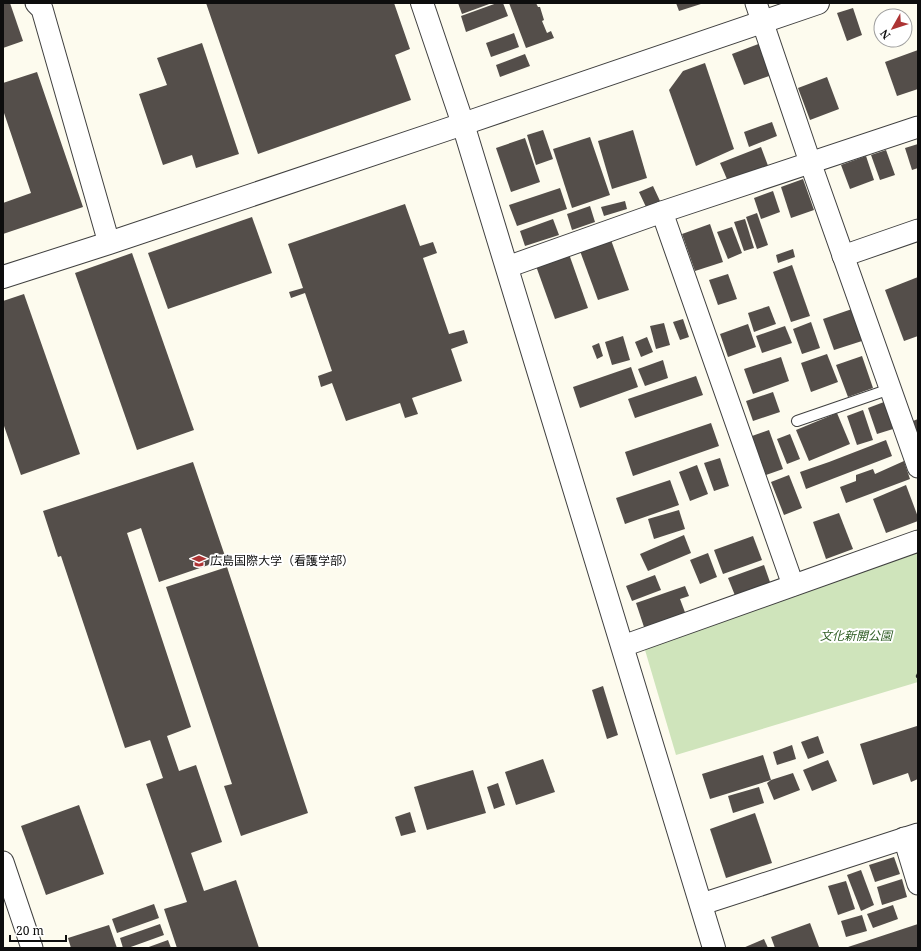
<svg xmlns="http://www.w3.org/2000/svg" width="921" height="951" viewBox="0 0 921 951" font-family="'Noto Serif','Noto Sans JP',serif">
  <rect width="100%" height="100%" fill="#fdfbee"/>
  <polygon fill="#cfe4bb" points="918,549 918,682 676,755 645,650 648,646"/>
  <g fill="#544e4a">
    <polygon points="3,3 10,3 23,41 3,48"/>
    <polygon points="206,3 394,3 410,49 395,55 411,100 258,154"/>
    <polygon points="458,3 492,3 462,14"/>
    <polygon points="497,3 503,3 508,16 466,32 461,16"/>
    <polygon points="509,3 536,3 538,7 540,7 544,20 542,21 547,33 551,31 554,38 526,48"/>
    <polygon points="676,3 704,3 679,11"/>
    <polygon points="853,8 862,35 847,41 837,13"/>
    <polygon points="514,33 519,47 491,57 486,43"/>
    <polygon points="202,43 239,154 196,168 192,155 163,165 139,94 167,85 157,58"/>
    <polygon points="761,43 772,75 744,85 732,54"/>
    <polygon points="918,50 918,89 897,96 885,62"/>
    <polygon points="525,54 530,66 500,77 496,65"/>
    <polygon points="705,63 734,149 696,166 669,90 683,71"/>
    <polygon points="37,72 83,207 3,234 3,203 31,193 3,110 3,83"/>
    <polygon points="827,77 839,109 810,120 798,88"/>
    <polygon points="772,122 777,136 749,147 744,132"/>
    <polygon points="543,130 553,159 536,165 527,135"/>
    <polygon points="633,130 647,178 612,189 598,141"/>
    <polygon points="590,137 610,195 572,208 553,149"/>
    <polygon points="525,138 540,182 511,192 496,148"/>
    <polygon points="918,144 918,168 912,170 905,148"/>
    <polygon points="761,147 770,171 730,186 720,163"/>
    <polygon points="886,150 895,175 880,180 871,155"/>
    <polygon points="866,156 874,180 850,189 841,165"/>
    <polygon points="803,179 814,210 791,218 781,187"/>
    <polygon points="653,186 660,201 646,207 639,192"/>
    <polygon points="560,188 567,209 517,226 509,205"/>
    <polygon points="773,191 780,212 761,219 754,198"/>
    <polygon points="625,201 627,209 604,216 601,207"/>
    <polygon points="405,204 420,246 433,242 437,253 423,258 449,334 464,330 468,343 451,349 462,381 412,398 418,414 405,418 400,403 346,421 332,383 321,387 318,376 332,371 305,293 291,298 289,292 303,288 288,244"/>
    <polygon points="590,206 595,222 572,230 567,214"/>
    <polygon points="757,213 768,245 757,249 746,217"/>
    <polygon points="252,217 272,273 168,309 148,253"/>
    <polygon points="553,219 559,235 525,246 520,231"/>
    <polygon points="745,219 754,248 744,251 734,222"/>
    <polygon points="710,224 723,262 695,271 682,234"/>
    <polygon points="732,227 742,253 728,259 717,232"/>
    <polygon points="611,240 629,290 598,300 580,251"/>
    <polygon points="793,249 795,257 778,263 776,255"/>
    <polygon points="132,253 194,430 137,450 75,273"/>
    <polygon points="569,254 588,308 555,319 536,266"/>
    <polygon points="792,265 810,316 791,322 773,272"/>
    <polygon points="728,274 737,299 718,305 709,280"/>
    <polygon points="918,277 918,336 904,341 885,290"/>
    <polygon points="24,294 80,454 21,475 3,423 3,301"/>
    <polygon points="769,306 776,324 754,332 748,313"/>
    <polygon points="852,309 862,341 834,350 823,319"/>
    <polygon points="683,319 689,337 680,340 673,322"/>
    <polygon points="811,322 820,348 802,354 793,329"/>
    <polygon points="664,323 670,345 656,349 650,326"/>
    <polygon points="748,324 756,347 728,357 720,334"/>
    <polygon points="785,326 792,343 762,353 756,336"/>
    <polygon points="623,336 630,360 612,365 605,342"/>
    <polygon points="647,337 653,352 641,357 635,342"/>
    <polygon points="599,343 603,356 597,359 592,346"/>
    <polygon points="827,354 838,382 811,392 801,363"/>
    <polygon points="862,356 873,388 848,397 836,365"/>
    <polygon points="781,357 789,381 753,394 744,369"/>
    <polygon points="663,360 668,378 645,386 638,369"/>
    <polygon points="631,367 638,387 580,408 573,387"/>
    <polygon points="696,376 703,395 635,418 628,399"/>
    <polygon points="773,392 780,412 753,421 746,401"/>
    <polygon points="884,402 893,429 877,434 868,408"/>
    <polygon points="863,410 873,440 857,445 847,416"/>
    <polygon points="837,413 850,444 809,461 796,430"/>
    <polygon points="918,419 918,436 913,421"/>
    <polygon points="711,423 719,446 633,476 625,452"/>
    <polygon points="769,430 783,469 766,475 752,436"/>
    <polygon points="790,434 800,459 787,464 777,439"/>
    <polygon points="886,440 892,456 806,489 800,472 829,462"/>
    <polygon points="720,458 729,486 714,491 704,463"/>
    <polygon points="904,461 910,479 846,503 840,487 856,481 856,475 873,469 875,474"/>
    <polygon points="193,462 226,559 159,582 141,528 127,533 191,727 167,736 179,771 196,765 222,842 191,853 204,891 236,880 259,948 177,948 164,909 187,902 146,784 163,778 150,740 125,748 61,556 58,557 43,511"/>
    <polygon points="697,465 708,494 690,501 679,472"/>
    <polygon points="789,475 802,508 784,515 771,482"/>
    <polygon points="670,480 679,505 625,524 616,498"/>
    <polygon points="906,485 918,517 918,521 886,533 873,499"/>
    <polygon points="679,510 685,529 654,539 648,519"/>
    <polygon points="839,513 853,549 826,559 813,522"/>
    <polygon points="684,535 691,553 648,571 640,554"/>
    <polygon points="753,536 762,560 723,574 714,550"/>
    <polygon points="708,553 717,577 700,584 690,560"/>
    <polygon points="764,565 771,585 736,598 728,578"/>
    <polygon points="227,567 308,813 241,836 224,786 232,784 166,587"/>
    <polygon points="655,575 661,590 632,601 626,586"/>
    <polygon points="685,586 689,596 680,599 686,615 645,630 636,603"/>
    <polygon points="603,686 618,735 607,739 592,690"/>
    <polygon points="917,726 918,779 911,782 908,773 873,785 860,744"/>
    <polygon points="818,736 824,753 808,759 801,742"/>
    <polygon points="792,745 796,759 777,765 773,752"/>
    <polygon points="763,755 771,780 793,773 800,790 774,800 767,783 771,780 710,799 702,774"/>
    <polygon points="543,759 555,792 516,805 505,772"/>
    <polygon points="828,760 837,781 812,791 803,770"/>
    <polygon points="473,770 486,813 427,830 414,787"/>
    <polygon points="498,783 505,805 494,809 487,787"/>
    <polygon points="759,787 764,803 733,813 728,796"/>
    <polygon points="79,805 104,874 46,895 21,826"/>
    <polygon points="410,812 416,832 401,836 395,817"/>
    <polygon points="755,813 772,863 726,878 710,829"/>
    <polygon points="894,857 900,874 875,882 869,865"/>
    <polygon points="861,870 874,905 861,911 847,875"/>
    <polygon points="902,879 907,897 882,905 877,887"/>
    <polygon points="846,881 855,909 838,915 828,886"/>
    <polygon points="154,904 159,918 117,933 112,919"/>
    <polygon points="893,905 898,919 873,928 867,914"/>
    <polygon points="862,915 867,931 846,937 841,921"/>
    <polygon points="810,923 819,947 775,948 771,937"/>
    <polygon points="160,924 164,935 128,948 123,948 120,938"/>
    <polygon points="918,924 918,948 845,948"/>
    <polygon points="109,925 117,948 71,948 68,938"/>
    <polygon points="764,939 768,948 743,948"/>
    <polygon points="168,940 171,948 146,948"/>
  </g>
  <g fill="none" stroke-linecap="round" stroke-linejoin="round">
    <defs>
      <polyline id="service" points="797,421 890,389"/>
      <g id="minor">
        <polyline points="36,3 42,9 109,243"/>
        <polyline points="756,3 810,162 918,467"/>
        <polyline points="662,212 793,585"/>
        <polyline points="843,256 918,230"/>
        <polyline points="507,267 662,212 918,127"/>
        <polyline points="623,646 918,541"/>
        <polyline points="904,838 918,884"/>
        <polyline points="3,862 32,948"/>
        <polyline points="702,904 918,834"/>
      </g>
      <g id="tertiary">
        <polyline points="422,3 463,124 714,948"/>
        <polyline points="3,277 109,243 463,124 818,3"/>
      </g>
    </defs>
    <use href="#service" stroke="#404040" stroke-width="12"/>
    <use href="#minor" stroke="#404040" stroke-width="23"/>
    <use href="#tertiary" stroke="#404040" stroke-width="24"/>
    <polyline stroke="#2f2f2f" stroke-width="2.5" stroke-dasharray="4 2" stroke-linecap="butt" points="918,674 917,676 918,679"/>
    <use href="#service" stroke="#fff" stroke-width="10"/>
    <use href="#minor" stroke="#fff" stroke-width="21"/>
    <use href="#tertiary" stroke="#fff" stroke-width="22"/>
  </g>
  <defs>
    <symbol id="university-bare" viewBox="-9 -9 18 18"><path d="M0-5L7-2L0 1L-7-2ZM-4 1L0 2.5L4 1V4Q0 6-4 4Z" fill="#ad3434" stroke="#fff" stroke-width="2.5" paint-order="stroke"/></symbol>
  </defs>
  <g fill-rule="evenodd">
    <use href="#university-bare" x="189" y="551" width="20" height="20"/>
  </g>
  <g text-anchor="middle" stroke-width="4" stroke-linejoin="round" paint-order="stroke">
    <g font-size="12" fill="#0d0d0d" stroke="#fff" text-anchor="start">
      <text x="210" y="565">広島国際大学（看護学部）</text>
    </g>
    <g font-size="12" font-style="italic" fill="#2e5d24" stroke="#fff">
      <text x="856" y="640">文化新開公園</text>
    </g>
  </g>
  <rect width="921" height="951" fill="none" stroke="#0d0d0d" stroke-width="8"/>
  <g transform="translate(893 28) rotate(231)"><circle r="19" fill="#ffffff" stroke="#9e9e9e"/>
  <path d="M0-3L7 15L0 10L-7 15Z" fill="#ad3434"/>
  <text y="-6" font-size="11" font-weight="bold" text-anchor="middle" fill="#0d0d0d">N</text>
  </g>
  <path d="M10 935v6h56v-6" fill="none" stroke="#0d0d0d" stroke-width="2"/>
  <text x="16" y="935" font-size="12" fill="#0d0d0d" stroke="#ffffff" stroke-width="3" paint-order="stroke">20 m</text>
</svg>
